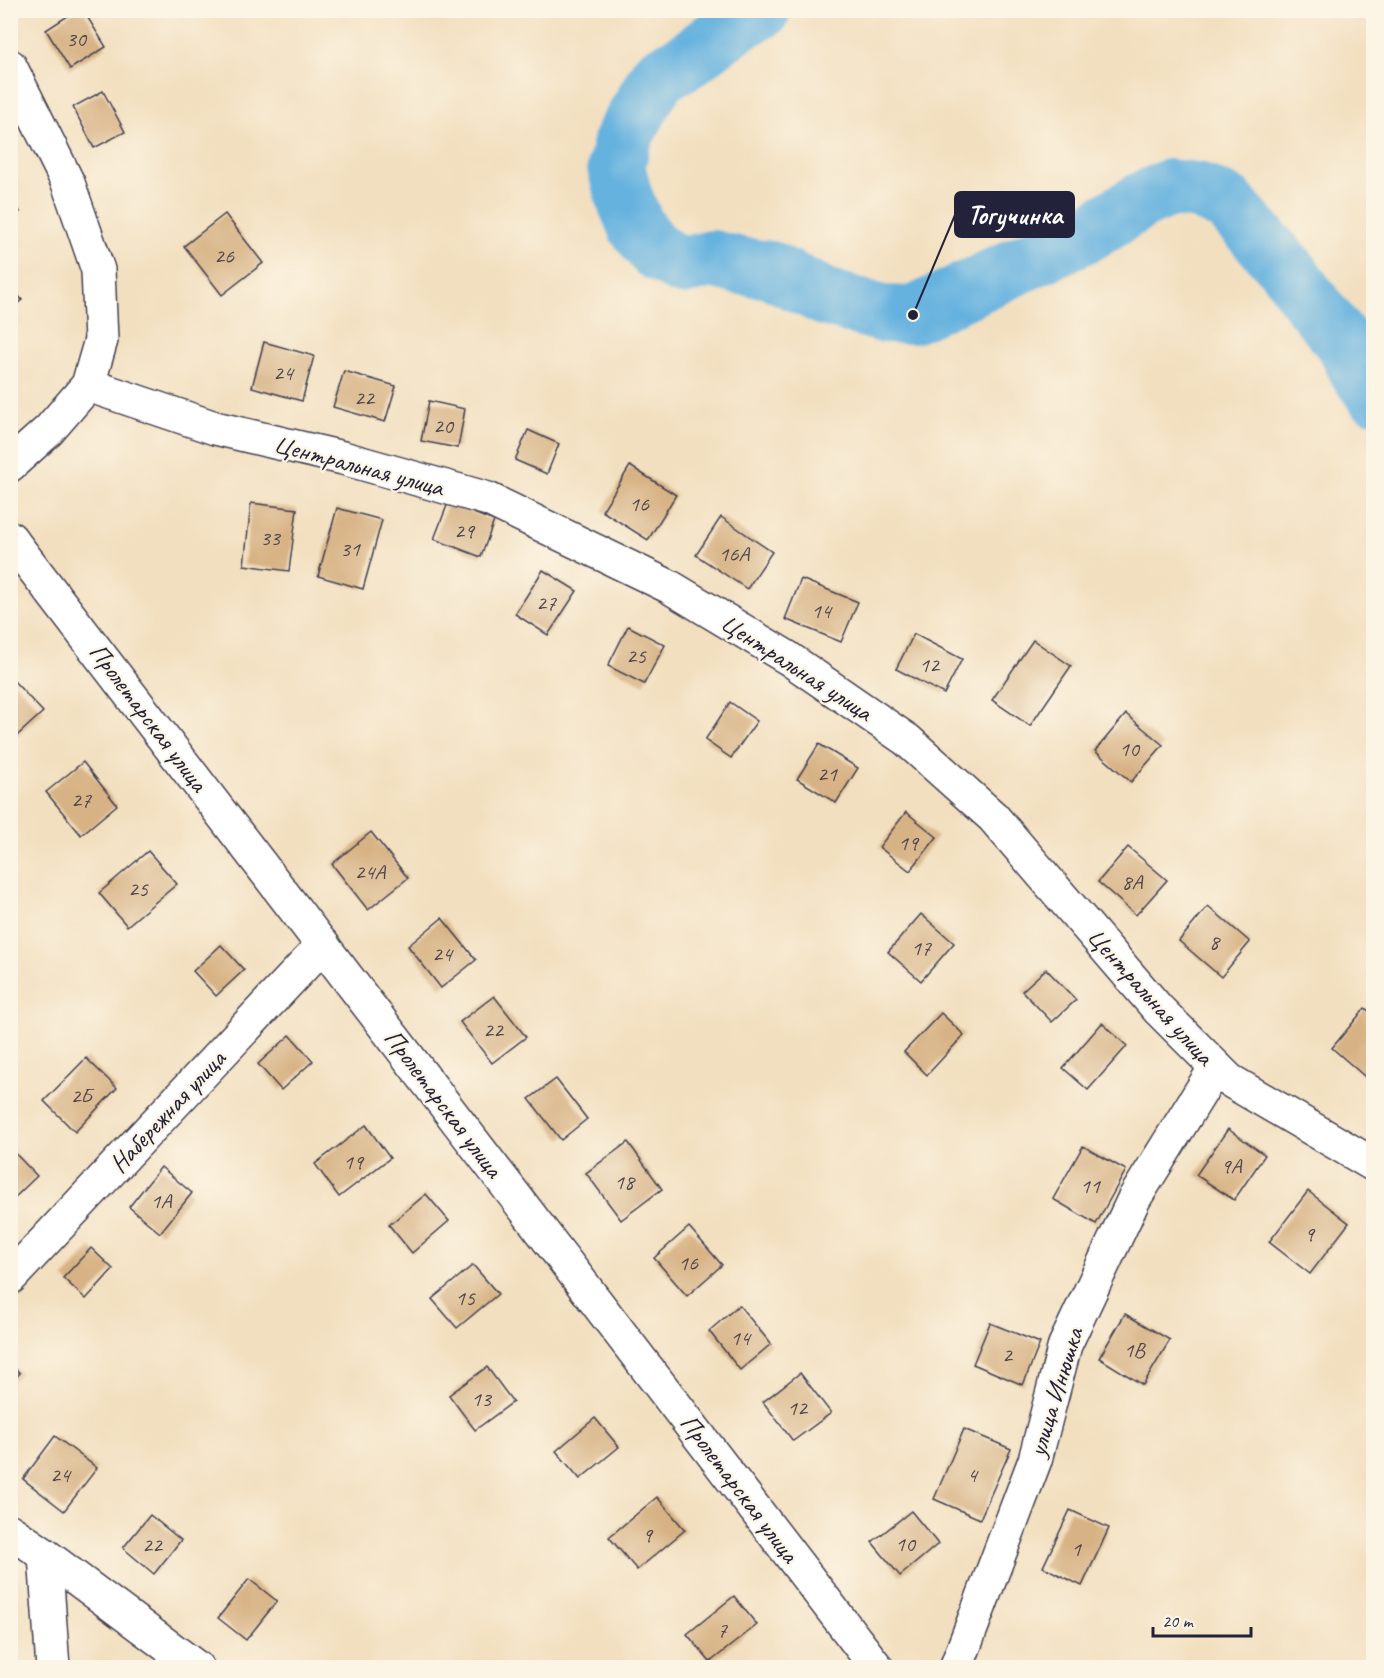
<svg xmlns="http://www.w3.org/2000/svg" width="1384" height="1678" viewBox="0 0 1384 1678" font-family="Caveat,sans-serif">
  <rect width="100%" height="100%" fill="#fcf5e5"/>
  <filter id="ink" filterUnits="userSpaceOnUse"><feTurbulence type="fractalNoise" baseFrequency=".0167" numOctaves="2"/><feDisplacementMap in="SourceGraphic" scale="12" xChannelSelector="R" yChannelSelector="G"/><feConvolveMatrix kernelMatrix="1 2 1 2 8 2 1 2 1" color-interpolation-filters="sRGB"/></filter>
  <filter id="wash" filterUnits="userSpaceOnUse"><feTurbulence type="fractalNoise" baseFrequency=".008" numOctaves="4" result="noise"/><feDisplacementMap in="SourceGraphic" scale="24" xChannelSelector="R" yChannelSelector="G"/><feGaussianBlur stdDeviation="1.35" result="paint"/><feColorMatrix in="noise" values="0 0 0 0 0 0 0 0 0 0 0 0 0 0 0 0 0 1.4 0 .05"/><feComposite in="paint" operator="in"/></filter>
  <g filter="url(#wash)">
    <rect width="100%" height="100%" fill="#f2dfbf"/>
    <g fill="none" stroke-linecap="round" stroke-linejoin="round">
      <polyline stroke="#66b2df" stroke-width="58" points="762,10 737,23 686,61 658,76 623,138 616,167 624,197 636,226 655,251 682,266 712,259 740,266 771,270 825,297 883,314 913,315 1090,232 1141,201 1169,188 1198,191 1228,204 1290,272 1307,297 1345,345 1359,373 1374,394"/>
    </g>
    <g id="blocks">
      <g fill="#d7b284">
        <polygon points="77,10 83,10 106,47 70,69 46,30"/>
        <polygon points="103,91 125,132 94,148 73,107"/>
        <polygon points="10,194 20,212 10,217"/>
        <polygon points="225,214 263,263 222,295 184,246"/>
        <polygon points="10,286 22,300 10,310"/>
        <polygon points="264,342 314,356 302,401 252,387"/>
        <polygon points="344,371 396,386 385,422 333,407"/>
        <polygon points="429,401 465,409 458,448 421,441"/>
        <polygon points="528,430 559,444 547,474 515,460"/>
        <polygon points="630,466 676,495 648,540 602,511"/>
        <polygon points="251,503 297,509 289,571 244,565"/>
        <polygon points="448,503 494,521 481,557 434,539"/>
        <polygon points="337,508 382,520 363,589 318,576"/>
        <polygon points="721,517 772,552 747,589 696,555"/>
        <polygon points="543,570 577,591 548,635 515,614"/>
        <polygon points="801,579 858,602 841,642 785,619"/>
        <polygon points="628,626 665,645 644,684 608,666"/>
        <polygon points="914,634 962,659 944,694 896,669"/>
        <polygon points="1033,640 1071,666 1030,726 992,700"/>
        <polygon points="10,677 43,712 10,742"/>
        <polygon points="730,702 757,721 731,758 705,740"/>
        <polygon points="1126,714 1163,745 1131,782 1095,751"/>
        <polygon points="819,744 858,768 836,803 797,779"/>
        <polygon points="83,762 117,805 81,835 46,792"/>
        <polygon points="906,812 937,837 910,871 879,847"/>
        <polygon points="371,832 408,878 368,910 332,864"/>
        <polygon points="1128,847 1167,880 1136,915 1098,882"/>
        <polygon points="148,851 177,884 127,926 99,893"/>
        <polygon points="1208,906 1250,942 1221,977 1179,941"/>
        <polygon points="921,914 954,943 921,981 888,952"/>
        <polygon points="442,918 476,960 441,988 408,946"/>
        <polygon points="221,945 244,970 216,996 193,971"/>
        <polygon points="1046,969 1076,1000 1052,1022 1022,991"/>
        <polygon points="494,996 526,1037 492,1063 460,1022"/>
        <polygon points="1365,1008 1374,1015 1374,1079 1371,1082 1332,1048"/>
        <polygon points="941,1013 964,1035 927,1075 904,1052"/>
        <polygon points="1102,1023 1127,1046 1088,1090 1063,1068"/>
        <polygon points="290,1035 313,1061 281,1090 258,1064"/>
        <polygon points="86,1058 117,1088 75,1132 44,1101"/>
        <polygon points="556,1079 587,1119 561,1140 529,1099"/>
        <polygon points="366,1125 390,1158 339,1197 315,1164"/>
        <polygon points="1228,1129 1265,1155 1234,1200 1196,1175"/>
        <polygon points="628,1142 662,1189 621,1220 586,1173"/>
        <polygon points="1083,1146 1126,1170 1096,1224 1053,1199"/>
        <polygon points="10,1148 37,1176 10,1202"/>
        <polygon points="161,1167 192,1193 160,1233 129,1207"/>
        <polygon points="1308,1191 1349,1223 1310,1274 1269,1242"/>
        <polygon points="426,1194 449,1221 412,1253 389,1225"/>
        <polygon points="689,1227 722,1265 687,1296 654,1258"/>
        <polygon points="91,1248 113,1269 86,1299 63,1278"/>
        <polygon points="473,1265 498,1294 457,1328 432,1299"/>
        <polygon points="739,1305 771,1344 740,1370 709,1331"/>
        <polygon points="1125,1314 1170,1340 1143,1385 1099,1358"/>
        <polygon points="990,1323 1040,1343 1023,1385 973,1364"/>
        <polygon points="10,1364 20,1373 10,1384"/>
        <polygon points="487,1367 513,1402 475,1430 449,1395"/>
        <polygon points="800,1373 831,1413 793,1441 763,1402"/>
        <polygon points="595,1418 619,1447 580,1479 556,1451"/>
        <polygon points="964,1429 1011,1449 980,1519 934,1499"/>
        <polygon points="55,1436 97,1468 64,1511 23,1479"/>
        <polygon points="657,1497 685,1530 637,1570 609,1537"/>
        <polygon points="1070,1510 1109,1528 1082,1586 1043,1567"/>
        <polygon points="911,1511 938,1544 900,1576 872,1542"/>
        <polygon points="150,1515 181,1540 154,1574 123,1548"/>
        <polygon points="249,1579 277,1601 246,1640 218,1618"/>
        <polygon points="734,1596 757,1625 710,1662 687,1634"/>
      </g>
    </g>
  </g>
  <g filter="url(#ink)">
    <use href="#blocks" fill-opacity="0" stroke="#413e4f" stroke-width="1.5"/>
    <g fill="none" stroke-linecap="round" stroke-linejoin="round">
      <defs>
        <g id="minor">
          <polyline points="10,66 68,183 98,270 101,340 88,385 49,430 10,465"/>
          <polyline points="88,385 215,428 343,458 488,499 670,587 788,658 907,740 993,817 1158,1009 1229,1080 1374,1165"/>
          <polyline points="10,538 877,1668"/>
          <polyline points="10,1278 323,945"/>
          <polyline points="10,1531 45,1555 53,1668"/>
          <polyline points="45,1555 197,1668"/>
          <polyline points="956,1668 1035,1460 1065,1345 1134,1199 1216,1067"/>
        </g>
      </defs>
      <use href="#minor" stroke="#413e4f" stroke-width="36"/>
      <use href="#minor" stroke="#fff" stroke-width="33"/>
    </g>
  </g>
  <g text-anchor="middle" stroke-width="4.5" stroke-linejoin="round" paint-order="stroke">
    <g font-size="22" fill="#4f464d">
      <text x="76" y="46">30</text>
      <text x="224" y="263">26</text>
      <text x="283" y="380">24</text>
      <text x="364" y="405">22</text>
      <text x="443" y="433">20</text>
      <text x="639" y="511">16</text>
      <text x="464" y="538">29</text>
      <text x="270" y="545">33</text>
      <text x="350" y="556">31</text>
      <text x="734" y="561">16А</text>
      <text x="546" y="610">27</text>
      <text x="821" y="618">14</text>
      <text x="636" y="663">25</text>
      <text x="929" y="672">12</text>
      <text x="1129" y="756">10</text>
      <text x="827" y="781">21</text>
      <text x="81" y="807">27</text>
      <text x="908" y="850">19</text>
      <text x="370" y="879">24А</text>
      <text x="1132" y="889">8А</text>
      <text x="138" y="896">25</text>
      <text x="1214" y="949">8</text>
      <text x="921" y="955">17</text>
      <text x="442" y="961">24</text>
      <text x="493" y="1037">22</text>
      <text x="81" y="1103">2Б</text>
      <text x="353" y="1169">19</text>
      <text x="1231" y="1173">9А</text>
      <text x="624" y="1189">18</text>
      <text x="1090" y="1193">11</text>
      <text x="161" y="1208">1А</text>
      <text x="1309" y="1241">9</text>
      <text x="688" y="1270">16</text>
      <text x="465" y="1305">15</text>
      <text x="740" y="1345">14</text>
      <text x="1134" y="1357">1В</text>
      <text x="1007" y="1362">2</text>
      <text x="481" y="1406">13</text>
      <text x="797" y="1415">12</text>
      <text x="60" y="1482">24</text>
      <text x="972" y="1482">4</text>
      <text x="647" y="1542">9</text>
      <text x="905" y="1551">10</text>
      <text x="152" y="1552">22</text>
      <text x="1076" y="1556">1</text>
      <text x="722" y="1637">7</text>
    </g>
    <g font-size="26" fill="#22223b" stroke="#fcf5e5">
      <text transform="translate(359 465) rotate(15)" y="9">Центральная улица</text>
      <text transform="translate(797 667) rotate(33)" y="9">Центральная улица</text>
      <text transform="translate(149 717) rotate(53)" y="9">Пролетарская улица</text>
      <text transform="translate(1151 996) rotate(48)" y="9">Центральная улица</text>
      <text transform="translate(444 1103) rotate(53)" y="9">Пролетарская улица</text>
      <text transform="translate(167 1111) rotate(-47)" y="9">Набережная улица</text>
      <text transform="translate(1055 1392) rotate(-73)" y="9">улица Инюшка</text>
      <text transform="translate(740 1488) rotate(53)" y="9">Пролетарская улица</text>
    </g>
  </g>
  <path fill="none" stroke="#22223b" stroke-width="2" d="M913 315L955 215"/>
  <circle fill="#22223b" stroke="#fcf5e5" stroke-width="2" cx="913" cy="315" r="6"/>
  <rect fill="#22223b" stroke="#22223b" stroke-width="2" x="955" y="192" width="119" height="45" rx="6"/>
  <g font-size="27" text-anchor="middle" font-weight="bold" fill="#fff">
    <text x="1015" y="224">Тогучинка</text>
  </g>
  <rect width="1384" height="1678" fill="none" stroke="#fcf5e5" stroke-width="36"/>
  <path d="M1153 1627v9h98v-9" fill="none" stroke="#22223b" stroke-width="3"/>
  <text x="1162" y="1627" font-size="18" fill="#22223b" stroke="#fcf5e5" stroke-width="4.5" paint-order="stroke">20 m</text>
</svg>
